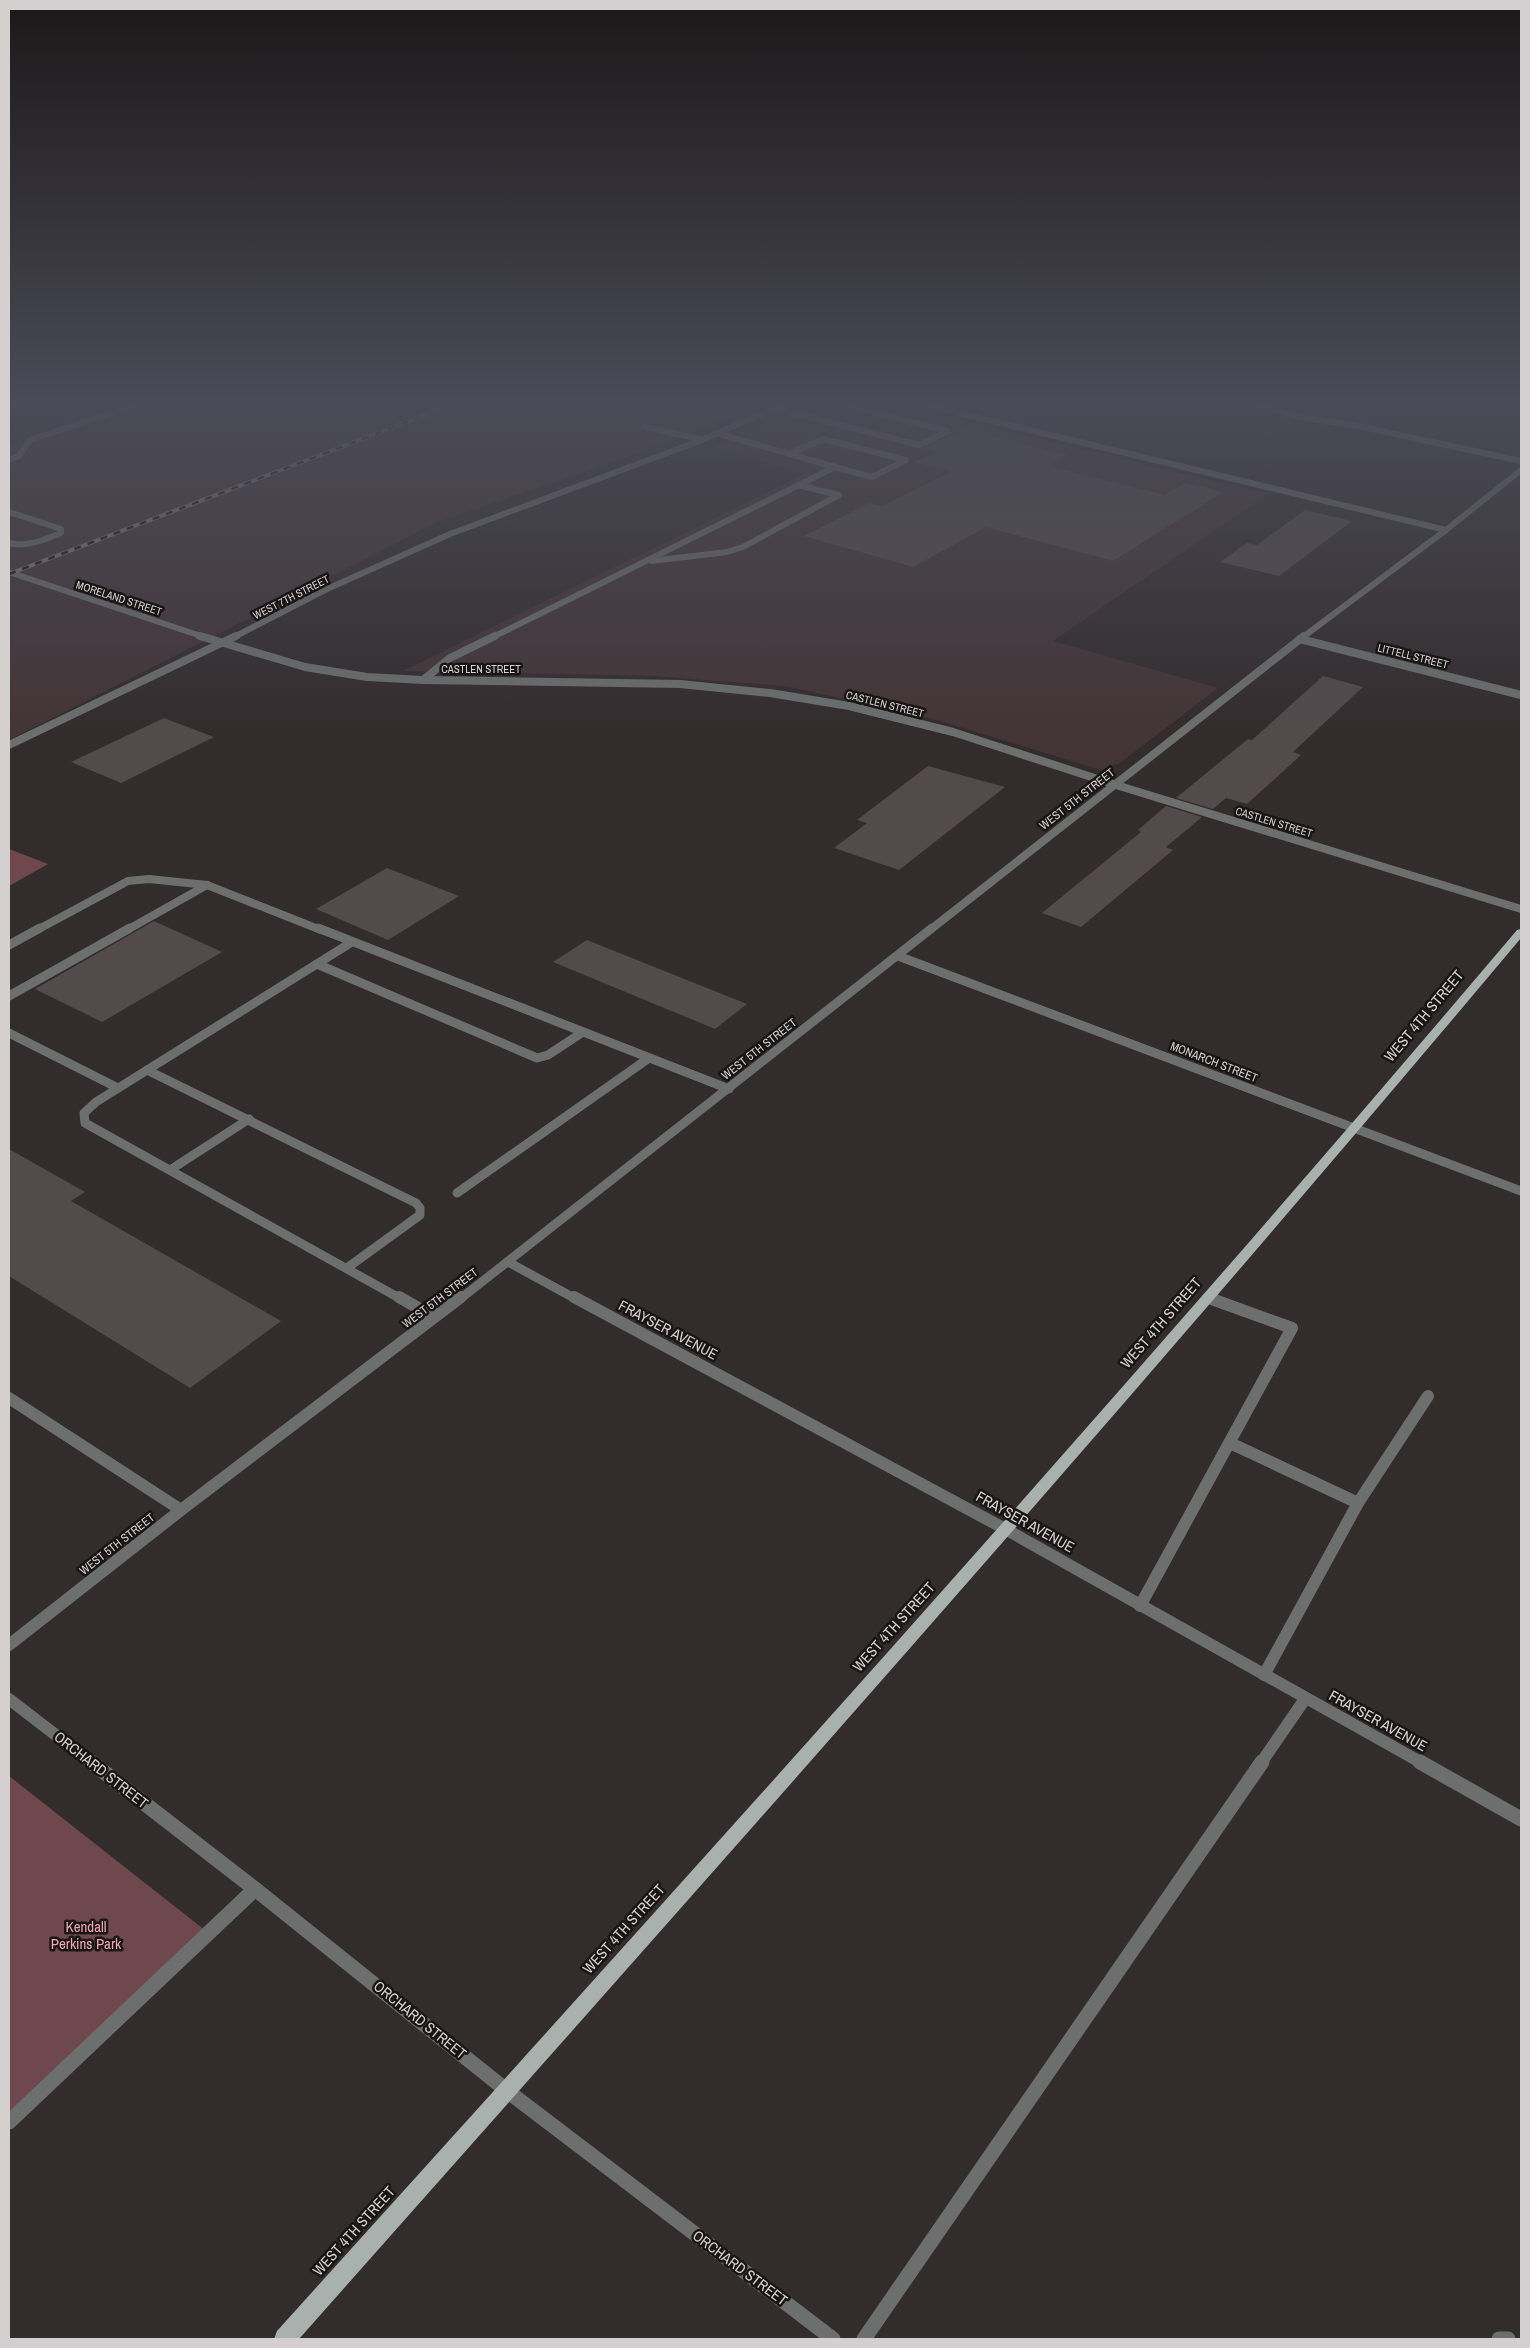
<svg xmlns="http://www.w3.org/2000/svg" width="1530" height="2348" viewBox="0 0 1530 2348" font-family="'Archivo Narrow',sans-serif">
  <rect width="100%" height="100%" fill="#332c2d"/>
  <g fill="#433537">
    <polygon points="127,404 757,404 668,443 438,522 9,740 9,445"/>
    <polygon points="808,404 893,404 1268,494 1053,641 1218,688 1120,763 1101,770 923,716 785,686 652,676 403,671 804,474 713,447"/>
  </g>
  <g fill="#6e484d">
    <polygon points="9,849 48,864 9,886"/>
    <polygon points="9,1776 206,1931 9,2114"/>
  </g>
  <g fill="#524a4b">
    <polygon points="965,430 1068,455 1048,466 1165,495 1185,483 1223,492 1113,561 986,527 913,567 804,536 869,503 882,506 950,472 914,462 936,452 926,449"/>
    <polygon points="1305,510 1352,521 1279,576 1220,562 1247,543 1257,545"/>
    <polygon points="1323,676 1363,687 1293,752 1301,755 1247,804 1226,798 1213,809 1176,798 1248,739 1252,740"/>
    <polygon points="164,718 214,737 121,783 71,762"/>
    <polygon points="928,766 1005,787 899,870 834,848 867,823 857,820"/>
    <polygon points="1166,806 1202,817 1166,847 1173,850 1081,927 1042,913 1141,832 1138,830"/>
    <polygon points="387,868 459,896 388,940 316,909"/>
    <polygon points="154,921 222,952 102,1022 35,989"/>
    <polygon points="587,940 747,1004 715,1029 553,962"/>
    <polygon points="9,1149 85,1192 71,1201 281,1321 190,1388 9,1276"/>
  </g>
  <g fill="none" stroke-linecap="round" stroke-linejoin="round">
    <g stroke="#6c6f6e" stroke-width="6">
      <polyline points="774,408 919,445 948,431 839,404"/>
      <polyline points="789,454 823,439 906,460 872,477 835,467"/>
      <polyline points="9,460 19,456 30,440 139,404"/>
      <path d="M 9,512 L 61,529 L 61,533 C 44,540 28,547 9,543"/>
      <polyline points="651,561 727,552 743,547 839,495 798,485"/>
      <polyline points="493,637 835,467 716,433"/>
    </g>
    <g stroke="#6c6f6e" stroke-width="8">
      <polyline points="423,680 450,658 495,636"/>
      <polyline points="37,930 128,881 149,879 207,885 321,930"/>
      <polyline points="127,930 207,885"/>
    </g>
    <g stroke="#6c6f6e" stroke-width="9">
      <polyline points="318,928 729,1089"/>
      <polyline points="352,942 96,1102 84,1113 85,1123 401,1299"/>
      <polyline points="9,945 40,928"/>
      <polyline points="317,964 537,1058 548,1055 583,1032"/>
      <polyline points="9,996 130,928"/>
      <polyline points="9,1033 118,1088"/>
      <polyline points="147,1070 416,1203 420,1208 420,1215 347,1268"/>
      <polyline points="170,1170 249,1119"/>
      <polyline points="457,1193 649,1058"/>
    </g>
    <g stroke="#6c6f6e" stroke-width="12">
      <polyline points="399,1297 434,1317"/>
      <polyline points="9,1398 181,1510"/>
      <polyline points="1230,1443 1358,1503 1264,1675"/>
      <polyline points="1358,1503 1428,1396"/>
      <polyline points="1140,1606 1292,1328 1209,1298"/>
      <polyline points="1261,1763 1305,1699"/>
    </g>
    <g stroke="#6c6f6e" stroke-width="15">
      <polyline points="9,2122 255,1889"/>
      <polyline points="864,2339 1262,1762"/>
    </g>
    <g stroke="#6c6f6e" stroke-width="6">
      <polyline points="922,404 1446,530"/>
      <polyline points="1253,404 1300,417 1358,426 1521,461"/>
      <polyline points="644,427 701,439"/>
      <polyline points="9,572 204,637"/>
      <polyline points="234,637 327,589 450,534 702,440 784,404"/>
      <polyline points="1303,637 1446,530 1521,470"/>
    </g>
    <g stroke="#6c6f6e" stroke-width="8">
      <polyline points="200,636 305,667 367,677 423,680 680,684 770,693 849,706 953,732 1116,785 1521,909"/>
      <polyline points="1300,639 1521,695"/>
      <polyline points="9,745 236,636"/>
      <polyline points="930,930 1304,636"/>
    </g>
    <g stroke="#6c6f6e" stroke-width="9">
      <polyline points="898,956 1521,1191"/>
      <polyline points="508,1262 576,1299"/>
      <polyline points="460,1299 932,928"/>
    </g>
    <g stroke="#6c6f6e" stroke-width="12">
      <polyline points="574,1297 1007,1530 1422,1763"/>
      <polyline points="9,1645 181,1510 461,1297"/>
      <polyline points="9,1699 92,1763"/>
    </g>
    <g stroke="#6c6f6e" stroke-width="15">
      <polyline points="91,1762 255,1889 506,2090 833,2339"/>
      <polyline points="1420,1762 1521,1819"/>
      <polyline points="1499,2339 1508,2339"/>
    </g>
    <path fill="#a9b1af" fill-rule="evenodd" d="M 1521,929 L 1521,938 C 1123,1413 710,1875 299,2339 L 274,2339 L 277,2331 C 695,1868 1114,1406 1517,930 Z"/>
    <defs>
      <polyline id="rail" points="9,574 454,404"/>
    </defs>
    <use href="#rail" stroke="#807a7b" stroke-width="4"/>
    <use href="#rail" stroke="#181515" stroke-width="2.5" stroke-dasharray="7" stroke-linecap="butt"/>
  </g>
  <linearGradient id="sky" x2="0" y2="1"><stop stop-color="#1c1819"/><stop offset="0.55" stop-color="#4a4b57"/><stop offset="1" stop-color="#4a4b57" stop-opacity="0"/></linearGradient>
  <rect width="1530" height="733" fill="url(#sky)"/>
  <g text-anchor="middle" stroke-width="5" stroke-linejoin="round" paint-order="stroke">
    <g font-size="11" fill="#d5d0d0" stroke="#181515">
      <text transform="translate(291 597) rotate(-27)" y="4">WEST 7TH STREET</text>
      <text transform="translate(119 598) rotate(18)" y="4">MORELAND STREET</text>
      <text transform="translate(1413 656) rotate(14)" y="4">LITTELL STREET</text>
      <text x="481" y="673">CASTLEN STREET</text>
      <text transform="translate(885 704) rotate(14)" y="4">CASTLEN STREET</text>
      <text transform="translate(1274 822) rotate(17)" y="4">CASTLEN STREET</text>
    </g>
    <g font-size="12" fill="#d5d0d0" stroke="#181515">
      <text transform="translate(1077 799) rotate(-38)" y="4">WEST 5TH STREET</text>
      <text transform="translate(759 1049) rotate(-38)" y="4">WEST 5TH STREET</text>
      <text transform="translate(1214 1062) rotate(21)" y="4">MONARCH STREET</text>
      <text transform="translate(440 1298) rotate(-37)" y="4">WEST 5TH STREET</text>
      <text transform="translate(117 1544) rotate(-38)" y="4">WEST 5TH STREET</text>
    </g>
    <g font-size="15" fill="#d5d0d0" stroke="#181515">
      <text transform="translate(1424 1016) rotate(-50)" y="5">WEST 4TH STREET</text>
      <text transform="translate(1161 1323) rotate(-49)" y="5">WEST 4TH STREET</text>
      <text transform="translate(668 1330) rotate(28)" y="5">FRAYSER AVENUE</text>
      <text transform="translate(1025 1522) rotate(29)" y="5">FRAYSER AVENUE</text>
      <text transform="translate(894 1627) rotate(-48)" y="5">WEST 4TH STREET</text>
      <text transform="translate(1378 1721) rotate(29)" y="5">FRAYSER AVENUE</text>
      <text transform="translate(101 1770) rotate(38)" y="5">ORCHARD STREET</text>
      <text transform="translate(624 1929) rotate(-48)" y="5">WEST 4TH STREET</text>
      <text transform="translate(420 2020) rotate(39)" y="5">ORCHARD STREET</text>
      <text transform="translate(354 2231) rotate(-48)" y="5">WEST 4TH STREET</text>
      <text transform="translate(740 2268) rotate(37)" y="5">ORCHARD STREET</text>
    </g>
    <g font-size="15" fill="#f4a5af" stroke="#181515">
      <text x="86" y="1932">Kendall<tspan x="86" dy="17">Perkins Park</tspan></text>
    </g>
  </g>
  <rect width="1530" height="2348" fill="none" stroke="#d5d0d0" stroke-width="20"/>
</svg>
